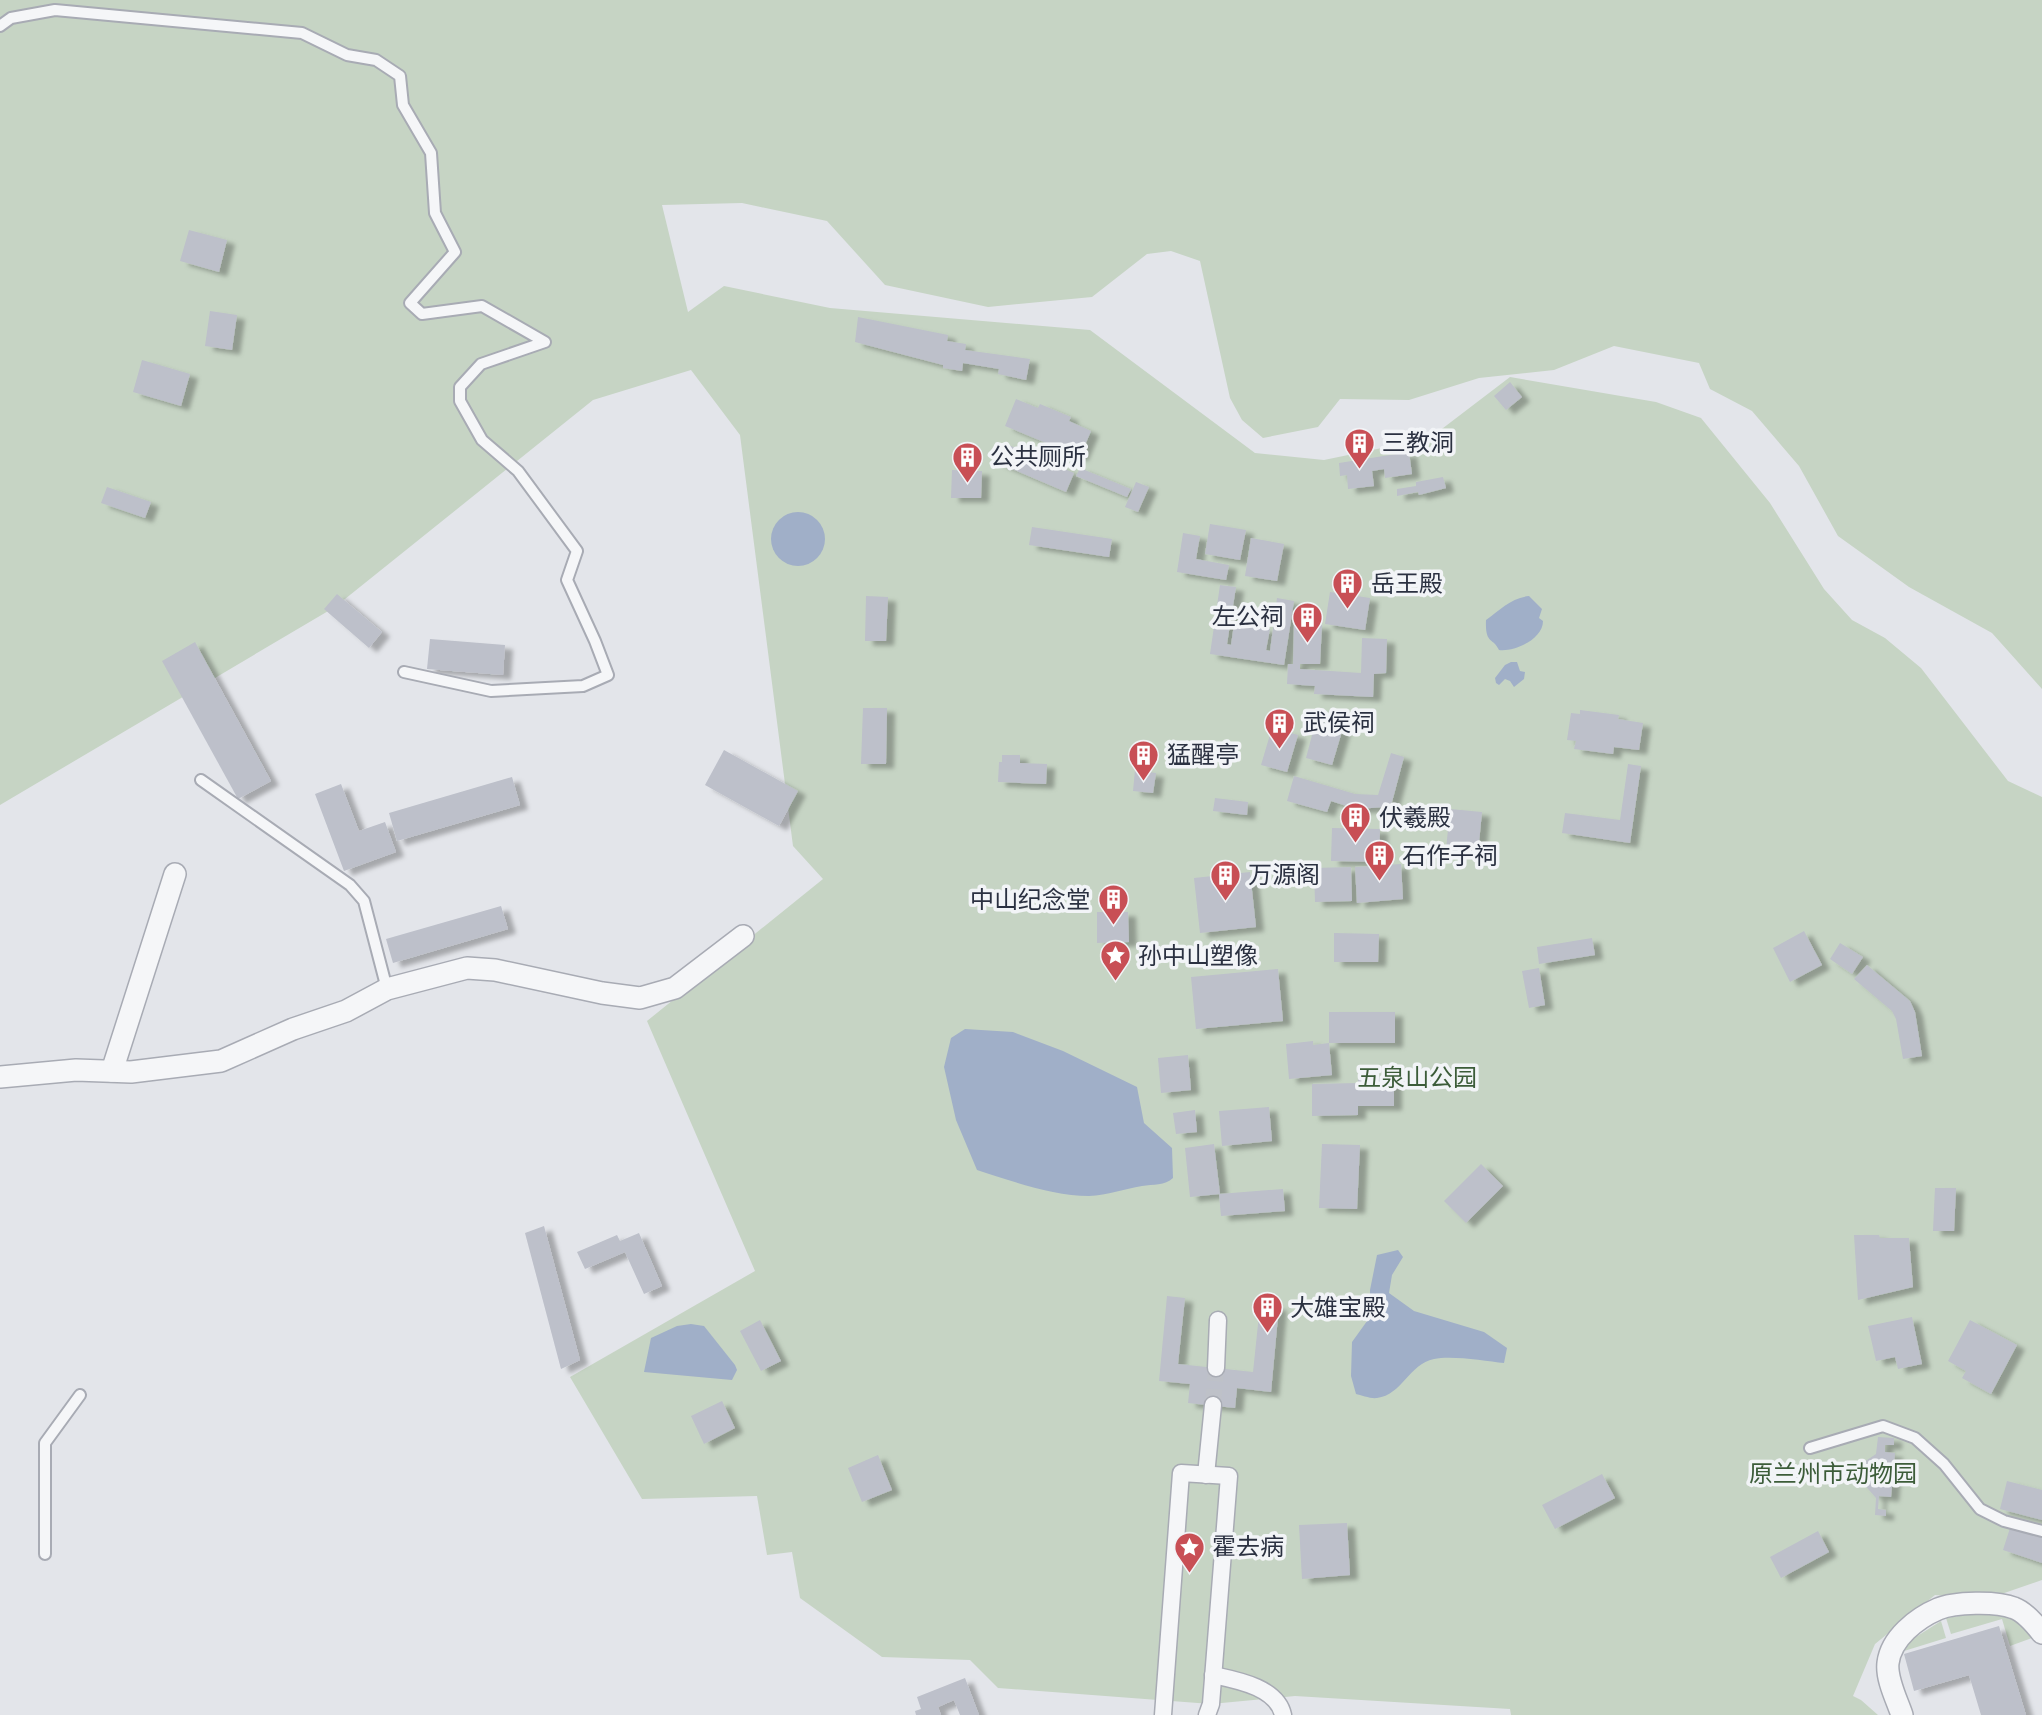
<svg xmlns="http://www.w3.org/2000/svg" width="2042" height="1715" viewBox="0 0 2042 1715" font-family="Jost,'Noto Sans SC',sans-serif">
  <defs>
    <filter id="shadow"><feDropShadow dx="8" dy="4.5" stdDeviation="2" flood-color="#0004"/></filter>
  </defs>
  <rect width="100%" height="100%" fill="#e3e5ea"/>
  <g fill="#c6d4c4">
    <polygon points="0,0 2042,0 2042,689 1992,633 1909,587 1838,536 1799,466 1752,411 1710,389 1699,363 1614,346 1554,370 1479,378 1409,400 1340,399 1318,427 1263,438 1242,420 1230,398 1200,261 1171,251 1147,254 1092,297 988,307 885,285 827,221 742,203 662,205 688,312 724,286 830,308 1090,330 1255,453 1324,460 1430,438 1510,377 1656,402 1701,418 1770,503 1824,589 1852,620 1885,638 1921,668 2008,781 2042,797 2042,1580 1987,1599 1935,1595 1875,1644 1853,1696 1861,1700 1878,1715 1511,1715 1510,1709 1295,1696 1211,1704 998,1688 970,1660 882,1657 800,1598 792,1552 767,1555 757,1496 642,1499 570,1377 755,1271 647,1021 823,879 793,846 740,435 691,370 593,400 335,607 0,805"/>
    <path d="M 1973,1614 C 1998,1614 2020,1614 2035,1637 L 2010,1646 L 2002,1619 L 1951,1634 L 1946,1618 Z"/>
    <polygon points="1941,1621 1946,1638 1904,1651 1908,1642"/>
  </g>
  <g fill="#a0afc8">
    <circle cx="798" cy="539" r="27"/>
    <path d="M 1529,596 L 1542,609 L 1539,618 L 1543,621 C 1543,639 1515,652 1499,650 C 1493,637 1485,645 1486,620 C 1500,610 1511,598 1529,596 Z"/>
    <polygon points="1511,662 1517,662 1520,671 1525,672 1524,679 1514,687 1510,681 1505,679 1499,685 1496,683 1495,678 1505,665"/>
    <path d="M 965,1029 L 1013,1032 L 1063,1051 L 1137,1087 L 1144,1123 L 1172,1148 L 1173,1178 C 1165,1186 1153,1184 1142,1186 C 1124,1189 1108,1195 1089,1196 C 1053,1196 1011,1181 977,1170 L 956,1120 L 944,1067 L 951,1038 Z"/>
    <path d="M 1398,1250 L 1403,1257 L 1392,1275 L 1389,1293 L 1414,1311 L 1484,1332 L 1507,1348 L 1504,1363 C 1486,1361 1451,1355 1434,1359 C 1409,1364 1402,1395 1377,1398 C 1371,1399 1361,1395 1356,1394 L 1351,1376 L 1352,1342 L 1370,1317 L 1370,1290 L 1377,1255 Z"/>
    <polygon points="691,1324 704,1326 735,1365 737,1370 732,1380 644,1372 651,1338 677,1326"/>
  </g>
  <g fill="#bdc0ca" filter="url(#shadow)">
    <polygon points="189,230 227,240 219,272 180,261"/>
    <polygon points="210,311 237,315 232,350 205,346"/>
    <polygon points="858,317 948,335 947,341 966,344 965,350 1030,359 1026,380 998,374 999,369 963,363 962,371 943,368 943,365 855,342"/>
    <polygon points="142,360 190,374 181,406 133,392"/>
    <polygon points="1510,382 1522,397 1506,410 1494,396"/>
    <polygon points="1016,399 1038,408 1040,404 1071,417 1069,421 1091,431 1080,457 1005,426"/>
    <polygon points="1006,444 1074,473 1066,492 998,463"/>
    <polygon points="1409,452 1412,474 1385,478 1384,469 1372,471 1374,486 1348,489 1347,475 1340,476 1339,463"/>
    <polygon points="1080,468 1131,489 1127,497 1076,476"/>
    <polygon points="952,470 982,471 981,498 951,498"/>
    <polygon points="1443,477 1446,488 1419,495 1418,492 1397,496 1397,489 1416,486 1416,482"/>
    <polygon points="1136,482 1149,487 1138,512 1125,507"/>
    <polygon points="107,487 151,502 145,518 101,503"/>
    <polygon points="1210,524 1246,530 1240,560 1205,554"/>
    <polygon points="1032,527 1112,539 1109,557 1029,545"/>
    <polygon points="1183,533 1200,536 1196,559 1229,565 1226,580 1177,572"/>
    <polygon points="1251,538 1284,544 1277,581 1245,576"/>
    <polygon points="1220,585 1236,587 1227,644 1231,645 1234,624 1270,629 1266,650 1270,651 1277,598 1294,601 1284,665 1210,654"/>
    <polygon points="1330,592 1370,598 1365,630 1325,624"/>
    <polygon points="337,594 382,632 369,648 324,609"/>
    <polygon points="866,596 888,597 886,641 865,641"/>
    <polygon points="1294,624 1322,625 1320,664 1300,664 1300,669 1361,673 1362,638 1387,639 1386,673 1374,674 1373,697 1314,694 1315,686 1287,684 1288,664 1293,664"/>
    <polygon points="430,639 505,645 503,675 427,669"/>
    <polygon points="195,642 271,781 238,799 162,661"/>
    <polygon points="863,708 887,708 886,764 861,764"/>
    <polygon points="1580,710 1619,715 1618,719 1643,723 1639,750 1614,747 1613,754 1574,749 1576,741 1567,740 1571,713 1580,714"/>
    <polygon points="1316,720 1343,728 1332,765 1306,758"/>
    <polygon points="1272,728 1298,735 1287,772 1261,765"/>
    <polygon points="724,750 798,791 779,826 705,785"/>
    <polygon points="1391,753 1404,757 1392,802 1386,807 1356,809 1331,801 1327,812 1287,801 1294,776 1355,794 1378,795"/>
    <polygon points="1002,755 1020,755 1020,763 1047,764 1046,784 998,782 999,762 1002,762"/>
    <polygon points="1628,764 1641,766 1630,843 1562,833 1565,813 1620,820"/>
    <polygon points="1135,770 1156,773 1153,793 1133,791"/>
    <polygon points="512,777 520,805 397,841 389,813"/>
    <polygon points="341,784 359,831 385,822 396,852 344,871 315,794"/>
    <polygon points="1215,798 1248,802 1247,815 1213,811"/>
    <polygon points="1450,809 1482,812 1478,853 1446,850"/>
    <polygon points="1332,828 1380,829 1379,862 1331,861"/>
    <polygon points="1401,864 1403,899 1357,903 1355,867"/>
    <polygon points="1351,867 1352,901 1315,902 1314,868"/>
    <polygon points="1250,872 1256,927 1200,933 1194,878"/>
    <polygon points="501,906 508,929 393,963 386,939"/>
    <polygon points="1097,912 1128,912 1129,942 1097,943"/>
    <polygon points="1804,931 1822,965 1790,982 1773,948"/>
    <polygon points="1334,933 1379,934 1378,962 1334,962"/>
    <polygon points="1592,938 1595,955 1539,964 1537,947"/>
    <polygon points="1840,943 1863,957 1852,974 1830,959"/>
    <polygon points="1867,965 1910,1001 1915,1012 1922,1056 1903,1059 1896,1019 1892,1011 1854,979"/>
    <polygon points="1539,968 1545,1005 1529,1008 1522,971"/>
    <polygon points="1278,969 1283,1021 1196,1029 1191,977"/>
    <rect x="1329" y="1012" width="66" height="31"/>
    <polygon points="1313,1041 1313,1045 1329,1043 1332,1075 1289,1079 1286,1044"/>
    <polygon points="1188,1055 1191,1090 1161,1093 1158,1058"/>
    <polygon points="1394,1077 1394,1106 1358,1106 1358,1115 1312,1116 1312,1084 1358,1083 1358,1078"/>
    <polygon points="1269,1107 1272,1141 1222,1146 1219,1111"/>
    <polygon points="1195,1110 1197,1132 1176,1134 1173,1113"/>
    <polygon points="1214,1144 1220,1194 1190,1197 1185,1148"/>
    <polygon points="1322,1144 1360,1145 1357,1209 1319,1208"/>
    <polygon points="1481,1164 1503,1186 1466,1223 1444,1201"/>
    <polygon points="1935,1188 1956,1188 1954,1231 1933,1231"/>
    <polygon points="1283,1189 1285,1211 1221,1216 1219,1194"/>
    <polygon points="544,1226 580,1360 561,1369 525,1233"/>
    <polygon points="639,1233 662,1286 644,1294 625,1252 585,1269 577,1252 617,1235 620,1241"/>
    <polygon points="1854,1235 1879,1235 1880,1238 1909,1238 1913,1287 1858,1300"/>
    <polygon points="1167,1296 1185,1298 1178,1364 1216,1368 1253,1372 1260,1305 1279,1306 1271,1392 1237,1388 1235,1408 1188,1403 1190,1384 1159,1381"/>
    <polygon points="1912,1317 1922,1364 1898,1369 1895,1357 1876,1361 1868,1326"/>
    <polygon points="760,1320 781,1361 761,1371 740,1331"/>
    <polygon points="1970,1320 2017,1345 1991,1394 1962,1378 1966,1371 1948,1361"/>
    <polygon points="722,1401 735,1428 704,1444 691,1416"/>
    <polygon points="1878,1437 1894,1438 1894,1445 1885,1445 1885,1452 1895,1453 1891,1497 1879,1496 1878,1509 1886,1510 1886,1516 1875,1515 1876,1498 1862,1482 1864,1462 1876,1454"/>
    <polygon points="878,1455 892,1490 862,1502 848,1468"/>
    <polygon points="1602,1474 1615,1498 1555,1529 1542,1505"/>
    <polygon points="2007,1481 2042,1490 2042,1520 2000,1509"/>
    <polygon points="1347,1523 1350,1575 1302,1579 1299,1525"/>
    <polygon points="2010,1528 2042,1538 2042,1563 2003,1550"/>
    <polygon points="1818,1531 1829,1552 1781,1578 1770,1557"/>
    <polygon points="1999,1626 2026,1715 1981,1715 1969,1675 1914,1691 1904,1654"/>
    <polygon points="965,1678 979,1715 960,1715 954,1700 938,1707 941,1715 916,1715 915,1711 921,1709 917,1697"/>
  </g>
  <g fill="none" stroke-linecap="round" stroke-linejoin="round">
    <polyline stroke="#bec1c8" stroke-width="16" stroke-dasharray="16 8" stroke-linecap="butt" points="1213,1405 1216,1368"/>
    <defs>
      <g id="service">
        <polyline points="0,26 11,18 55,10 302,33 347,55 376,60 400,76 403,105 431,153 435,213 455,252 410,303 422,314 482,306 545,342 481,364 460,387 460,401 482,440 518,471 577,551 567,580 595,641 608,675 583,686 491,691 404,672"/>
        <polyline points="201,780 350,885 364,901 387,989"/>
        <polyline points="1810,1448 1883,1426 1915,1438 1944,1464 1980,1509 2004,1521 2042,1531"/>
        <polyline points="45,1554 45,1443 80,1395"/>
      </g>
      <g id="pedestrian">
        <polyline points="1216,1368 1218,1320"/>
        <polyline points="1206,1475 1213,1405"/>
        <path d="M 1213,1675 C 1236,1680 1277,1687 1283,1715"/>
        <polyline points="1163,1715 1181,1473 1229,1476 1211,1704 1207,1715"/>
      </g>
      <g id="minor">
        <polyline points="112,1071 175,874"/>
        <polyline points="0,1077 76,1070 131,1072 221,1061 293,1029 346,1011 387,989 467,968 495,970 602,993 640,998 675,988 743,936"/>
        <path d="M 1902,1715 C 1897,1700 1886,1679 1888,1663 C 1891,1638 1917,1618 1938,1609 C 1954,1602 1997,1601 2014,1608 C 2025,1612 2035,1624 2042,1633"/>
      </g>
    </defs>
    <use href="#service" stroke="#a8abb4" stroke-width="14"/>
    <use href="#pedestrian" stroke="#a8abb4" stroke-width="19"/>
    <use href="#minor" stroke="#a8abb4" stroke-width="24"/>
    <use href="#service" stroke="#f5f6f8" stroke-width="10"/>
    <use href="#pedestrian" stroke="#f5f6f8" stroke-width="16"/>
    <use href="#minor" stroke="#f5f6f8" stroke-width="21"/>
  </g>
  <defs>
    <symbol id="building-pin" viewBox="-11 -11 22 30"><path d="M0 17L-7.5 6A9.5 9.5 0 1 1 7.5 6Z" fill="#c84f55" stroke="#f2f4f7"/><path d="M-4-6H4V6H1V3H-1V6H-4ZM-2.5-4.3h1.7v1.8h-1.7ZM.8-4.3h1.7v1.8H.8ZM-2.5-1h1.7V.8h-1.7ZM.8-1h1.7V.8H.8Z" fill="#fff"/></symbol>
    <symbol id="sight-pin" viewBox="-11 -11 22 30"><path d="M0 17L-7.5 6A9.5 9.5 0 1 1 7.5 6Z" fill="#c84f55" stroke="#f2f4f7"/><path d="M0-6L1.8-2.2L6-1.7L2.9 1.2L3.7 5.4L0 3.3L-3.7 5.4L-2.9 1.2L-6-1.7L-1.8-2.2Z" fill="#fff"/></symbol>
  </defs>
  <g fill-rule="evenodd">
    <use href="#building-pin" x="1342" y="426" width="35" height="47"/>
    <use href="#building-pin" x="950" y="440" width="35" height="47"/>
    <use href="#building-pin" x="1330" y="566" width="35" height="47"/>
    <use href="#building-pin" x="1290" y="600" width="35" height="47"/>
    <use href="#building-pin" x="1262" y="706" width="35" height="47"/>
    <use href="#building-pin" x="1126" y="738" width="35" height="47"/>
    <use href="#building-pin" x="1338" y="800" width="35" height="47"/>
    <use href="#building-pin" x="1362" y="838" width="35" height="47"/>
    <use href="#building-pin" x="1208" y="858" width="35" height="47"/>
    <use href="#building-pin" x="1096" y="882" width="35" height="47"/>
    <use href="#sight-pin" x="1098" y="938" width="35" height="47"/>
    <use href="#building-pin" x="1250" y="1290" width="35" height="47"/>
    <use href="#sight-pin" x="1172" y="1530" width="35" height="47"/>
  </g>
  <g text-anchor="middle" stroke-width="7" stroke-linejoin="round" paint-order="stroke">
    <g font-size="24" fill="#2b3141" stroke="#f2f4f7" text-anchor="start">
      <text x="1382" y="451">三教洞</text>
      <text x="990" y="465">公共厕所</text>
      <text x="1371" y="592">岳王殿</text>
      <text x="1284" y="625" text-anchor="end">左公祠</text>
      <text x="1303" y="731">武侯祠</text>
      <text x="1167" y="763">猛醒亭</text>
      <text x="1379" y="826">伏羲殿</text>
      <text x="1402" y="864">石作子祠</text>
      <text x="1248" y="883">万源阁</text>
      <text x="1090" y="908" text-anchor="end">中山纪念堂</text>
      <text x="1138" y="964">孙中山塑像</text>
      <text x="1290" y="1316">大雄宝殿</text>
      <text x="1212" y="1555">霍去病</text>
    </g>
    <g font-size="24" fill="#3c5c39" stroke="#f2f4f7">
      <text x="1417" y="1086">五泉山公园</text>
      <text x="1833" y="1482">原兰州市动物园</text>
    </g>
  </g>
</svg>
